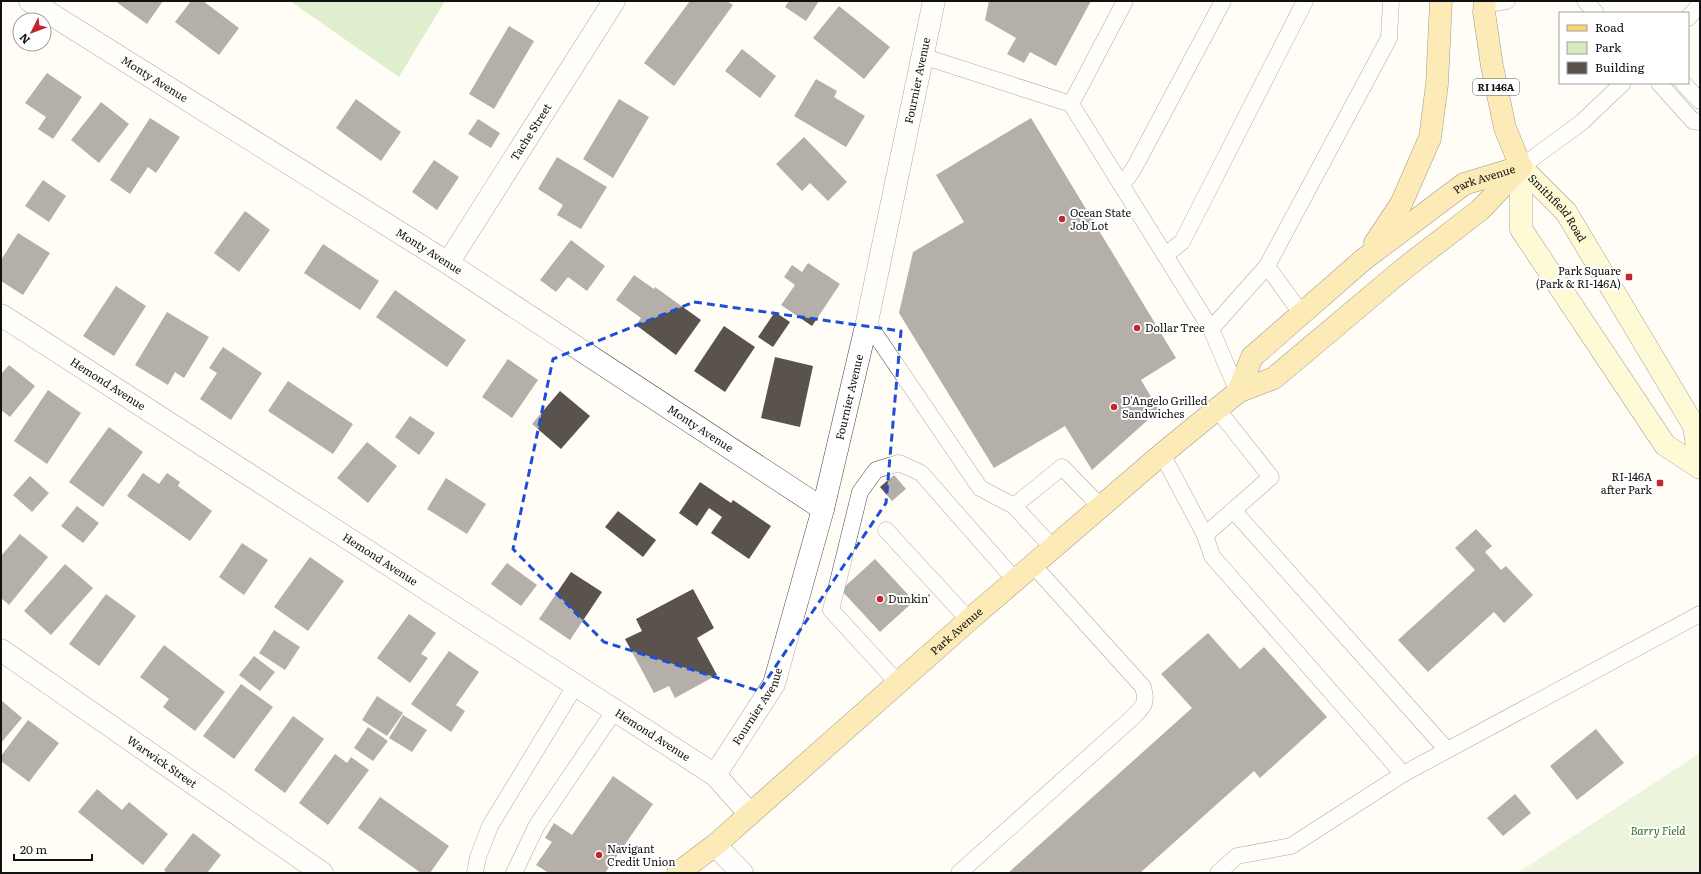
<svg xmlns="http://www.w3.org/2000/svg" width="1701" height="874" viewBox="0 0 1701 874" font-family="Literata,serif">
  <rect width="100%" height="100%" fill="#fffdf5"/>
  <polygon fill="#d5ebbd" points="1700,753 1700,873 1517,873"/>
  <polygon fill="#b9dc9c" points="290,1 445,1 399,77"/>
  <g fill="#5a524d">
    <polygon points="115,1 163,1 147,24"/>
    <polygon points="191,1 203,1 239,28 219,55 175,22"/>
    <polygon points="690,1 727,1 733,5 674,86 644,63"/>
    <polygon points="789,1 819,1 806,21 785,7"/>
    <polygon points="989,1 1091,1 1056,66 1030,52 1024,63 1007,54 1016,38 985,20"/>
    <polygon points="839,6 890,47 864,79 813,38"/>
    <polygon points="509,26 534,41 494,109 469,94"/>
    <polygon points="742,49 776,76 760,98 725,71"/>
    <polygon points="47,73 82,97 53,139 38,129 46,117 25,103"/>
    <polygon points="816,79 837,91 834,97 865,116 846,147 794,116"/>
    <polygon points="356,99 401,132 381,161 336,128"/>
    <polygon points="619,99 649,117 613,178 583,159"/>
    <polygon points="101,102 129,124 99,163 71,140"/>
    <polygon points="150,118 180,137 156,173 148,167 130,194 110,180"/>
    <polygon points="1031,118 1176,358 1141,380 1159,410 1092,470 1065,426 994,468 899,313 913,252 964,222 936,175"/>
    <polygon points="478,119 500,133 491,148 468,134"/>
    <polygon points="804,137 847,182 828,201 810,183 802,191 776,164"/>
    <polygon points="557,157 607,187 581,229 557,215 563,205 538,189"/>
    <polygon points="434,160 459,177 437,210 412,192"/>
    <polygon points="43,180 66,196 49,222 25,206"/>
    <polygon points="245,211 270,230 239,272 214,253"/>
    <polygon points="18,233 50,253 23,295 1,281 1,260"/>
    <polygon points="571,240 605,266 587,291 568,277 556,292 540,280"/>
    <polygon points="323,244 379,281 360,310 304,273"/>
    <polygon points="808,263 840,284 812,326 781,305 795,285 784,277 792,265 802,272"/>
    <polygon points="634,275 654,289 655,287 701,320 676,355 636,325 641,318 616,300"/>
    <polygon points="116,286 146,306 114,356 83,336"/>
    <polygon points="395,290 466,340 447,367 376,317"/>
    <polygon points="167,312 209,337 184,378 175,372 168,385 135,365"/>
    <polygon points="775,312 790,322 773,347 758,337"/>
    <polygon points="724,326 755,347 725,392 694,371"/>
    <polygon points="223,347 262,373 231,420 200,399 217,373 209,368"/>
    <polygon points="775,357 813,366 800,427 761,418"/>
    <polygon points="508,359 538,380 512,418 482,397"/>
    <polygon points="9,365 35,386 10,417 1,410 1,374"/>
    <polygon points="288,381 353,424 333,454 268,411"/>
    <polygon points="48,390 81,413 47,464 14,441"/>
    <polygon points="560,391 590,416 561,449 532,424"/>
    <polygon points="410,416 435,433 419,455 395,437"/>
    <polygon points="109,427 143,452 103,507 69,482"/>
    <polygon points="367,442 397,466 368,503 337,478"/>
    <polygon points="143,473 159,484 167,473 180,482 178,486 212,511 190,541 127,496"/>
    <polygon points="894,475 906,489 892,501 880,487"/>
    <polygon points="30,476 49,493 32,512 13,495"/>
    <polygon points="446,478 486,504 467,534 427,509"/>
    <polygon points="700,482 731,503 733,500 771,526 749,559 711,533 722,517 709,508 697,526 679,513"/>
    <polygon points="77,506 99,523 83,543 61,526"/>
    <polygon points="618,511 656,540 643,557 605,527"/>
    <polygon points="1476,529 1492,546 1485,552 1501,570 1506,566 1533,595 1504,623 1494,612 1428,672 1398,640 1475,570 1455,548"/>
    <polygon points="20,534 48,557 9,605 1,598 1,556"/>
    <polygon points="242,543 268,560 244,595 219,577"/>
    <polygon points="310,557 344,581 308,631 274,607"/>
    <polygon points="875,559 914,601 880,632 841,590"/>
    <polygon points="507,563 537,585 521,606 491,584"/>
    <polygon points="65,564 93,588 51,635 24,611"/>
    <polygon points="571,572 602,592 570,640 539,619"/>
    <polygon points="693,589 714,628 697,638 717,675 675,698 669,686 654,693 625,639 642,631 636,619"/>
    <polygon points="106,594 136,616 99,666 69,644"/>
    <polygon points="409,614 436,633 421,654 428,658 410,683 377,658"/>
    <polygon points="274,630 300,647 285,670 259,653"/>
    <polygon points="1208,633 1240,669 1264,647 1327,717 1260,778 1254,771 1140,873 1008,873 1192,708 1161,674"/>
    <polygon points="164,645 225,692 195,731 163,707 169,699 140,677"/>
    <polygon points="449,651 479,672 456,705 465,711 451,732 411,704"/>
    <polygon points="254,656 275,672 260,691 239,675"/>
    <polygon points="241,684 273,707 234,759 203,736"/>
    <polygon points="377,696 403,713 387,736 362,720"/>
    <polygon points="1,700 22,718 1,743"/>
    <polygon points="403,715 427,730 412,752 389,738"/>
    <polygon points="293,716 324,739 285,793 254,770"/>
    <polygon points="28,720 59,743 29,782 1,761 1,756"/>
    <polygon points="368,727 388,741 373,761 354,748"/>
    <polygon points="1596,729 1624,763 1577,800 1550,766"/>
    <polygon points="335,754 347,763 351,757 369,770 328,825 299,803"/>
    <polygon points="613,776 653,804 605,873 549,873 536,865 552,842 545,838 554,823 572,835"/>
    <polygon points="97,789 122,810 129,802 168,834 143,865 78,812"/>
    <polygon points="1515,794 1531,813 1503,836 1487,818"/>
    <polygon points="380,797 449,846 430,873 421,873 358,828"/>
    <polygon points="193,833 221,855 207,873 167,873 164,870"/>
  </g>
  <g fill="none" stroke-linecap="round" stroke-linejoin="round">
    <defs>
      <g id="service">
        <polyline points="1585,1 1596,13"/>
        <polyline points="1485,5 1507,1"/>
        <polyline points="1688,18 1700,4"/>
        <polyline points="922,56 1071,104 1211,329"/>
        <polyline points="1659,83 1693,121 1700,122"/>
        <polyline points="1683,83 1700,101"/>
        <polyline points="1071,104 1125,1"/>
        <polyline points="1521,167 1582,122 1623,83"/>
        <polyline points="1120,183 1128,177 1134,168 1223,1"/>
        <polyline points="1165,255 1182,242 1305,1"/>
        <polyline points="1301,313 1267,266 1389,38 1391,1"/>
        <polyline points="867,322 980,488 1014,506"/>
        <polyline points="1238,392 1211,329 1267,266"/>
        <polyline points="1162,454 1205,535 1212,556 1403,774 1700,614"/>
        <polyline points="1233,510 1447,750"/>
        <polyline points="886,530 969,620"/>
        <polyline points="1205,535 1271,477 1217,409"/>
        <polyline points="1053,548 1014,506 1062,467 1101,507"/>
        <polyline points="898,683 831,610 860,492 876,470 899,463 921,473 1015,580"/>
        <polyline points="475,873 478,857 490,826 575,686"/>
        <polyline points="514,873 537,825 615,710"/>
        <path d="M 959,873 L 1131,719 C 1143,707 1148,704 1143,687 L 1033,565"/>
        <polyline points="1218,873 1237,856 1291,846 1403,774"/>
      </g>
      <g id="minor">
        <path id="s1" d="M 30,1 L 448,263 L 823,509"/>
        <path id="s2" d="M 448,263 L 614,1"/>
        <path id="s3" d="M 1,315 L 715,775 L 750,814"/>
        <path id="s4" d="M 1,650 L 322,873"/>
        <path id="s5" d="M 715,775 L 774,684 L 823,509 L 867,322 L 934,1"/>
        <polyline points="715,845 742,873"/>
      </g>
      <g id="secondary">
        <polyline points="1521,167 1521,229 1665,445 1700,468"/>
        <path id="s6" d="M 1521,167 L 1566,212 L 1694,426 L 1700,467"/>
      </g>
      <g id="primary">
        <polyline points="1485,1 1484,12 1492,66 1505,128 1521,167"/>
        <polyline points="1375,243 1401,204 1430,138 1437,84 1441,1"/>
        <path id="s7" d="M 1238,392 L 1252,357 L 1363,260 L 1464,184 L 1520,167"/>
        <path id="s8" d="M 678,873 L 715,845 L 969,620 L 1162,454 L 1238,392 L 1274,378 L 1406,267 L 1480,210 L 1521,167"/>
      </g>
    </defs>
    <use href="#service" stroke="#444" stroke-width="17"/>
    <use href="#minor" stroke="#444" stroke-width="23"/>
    <use href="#secondary" stroke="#333" stroke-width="23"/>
    <use href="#primary" stroke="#222" stroke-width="23"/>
    <use href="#service" stroke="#fff" stroke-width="16"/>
    <use href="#minor" stroke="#fff" stroke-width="22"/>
    <use href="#secondary" stroke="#fff6b0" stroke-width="22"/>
    <use href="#primary" stroke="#f9d66b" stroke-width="22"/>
  </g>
  <path d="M0 0H1701V874H0ZM 694,302 L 901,331 L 886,503 L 759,691 L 604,642 L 513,549 L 553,359 Z" fill="#fffdf5" fill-opacity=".55" fill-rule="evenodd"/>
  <path fill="none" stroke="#1d4ed8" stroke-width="3" stroke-dasharray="8 5" stroke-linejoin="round" d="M 694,302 L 901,331 L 886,503 L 759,691 L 604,642 L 513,549 L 553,359 Z"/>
  <g fill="#c4262e" stroke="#fff" stroke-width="1.5">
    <circle cx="1062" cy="219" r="4"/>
    <rect x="1625" y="273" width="8" height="8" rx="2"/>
    <circle cx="1137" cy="328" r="4"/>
    <circle cx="1114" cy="407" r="4"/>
    <rect x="1656" y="479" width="8" height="8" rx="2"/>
    <circle cx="880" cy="599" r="4"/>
    <circle cx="599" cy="855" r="4"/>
  </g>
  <g text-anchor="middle" stroke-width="4" stroke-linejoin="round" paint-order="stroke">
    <rect fill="#fff" stroke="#585858" stroke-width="1" x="1473" y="79" width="46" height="16" rx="3"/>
    <g font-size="10" font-weight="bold" fill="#111">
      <text x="1496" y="91">RI 146A</text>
    </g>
    <g font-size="11" fill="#111" stroke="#fff">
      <text dy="4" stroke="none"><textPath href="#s1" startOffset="147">Monty Avenue</textPath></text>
      <text dy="4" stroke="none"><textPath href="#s5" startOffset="729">Fournier Avenue</textPath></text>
      <text dy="4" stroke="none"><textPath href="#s2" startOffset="155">Tache Street</textPath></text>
      <text dy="4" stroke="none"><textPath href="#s7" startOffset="332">Park Avenue</textPath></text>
      <text dy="4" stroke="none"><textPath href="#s6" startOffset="55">Smithfield Road</textPath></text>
      <text dy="4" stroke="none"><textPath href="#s1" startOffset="471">Monty Avenue</textPath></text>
      <text dy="4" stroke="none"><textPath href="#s3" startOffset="127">Hemond Avenue</textPath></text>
      <text dy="4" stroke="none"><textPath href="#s5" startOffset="405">Fournier Avenue</textPath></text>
      <text dy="4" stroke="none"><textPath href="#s1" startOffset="795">Monty Avenue</textPath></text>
      <text dy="4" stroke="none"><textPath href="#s3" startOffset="451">Hemond Avenue</textPath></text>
      <text dy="4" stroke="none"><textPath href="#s8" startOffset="369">Park Avenue</textPath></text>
      <text dy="4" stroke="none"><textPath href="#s5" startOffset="81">Fournier Avenue</textPath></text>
      <text dy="4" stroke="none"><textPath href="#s3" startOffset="775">Hemond Avenue</textPath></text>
      <text dy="4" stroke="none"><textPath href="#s4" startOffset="196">Warwick Street</textPath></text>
    </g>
    <g font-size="11" fill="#111" stroke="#fff" text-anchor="start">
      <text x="1070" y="217">Ocean State<tspan x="1070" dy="13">Job Lot</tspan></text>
      <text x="1621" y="275" text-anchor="end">Park Square<tspan x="1621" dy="13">(Park &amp; RI-146A)</tspan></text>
      <text x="1145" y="332">Dollar Tree</text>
      <text x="1122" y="405">D'Angelo Grilled<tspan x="1122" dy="13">Sandwiches</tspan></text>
      <text x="1652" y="481" text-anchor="end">RI-146A<tspan x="1652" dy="13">after Park</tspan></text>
      <text x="888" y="603">Dunkin'</text>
      <text x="607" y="853">Navigant<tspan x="607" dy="13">Credit Union</tspan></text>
    </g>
    <g font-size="11" font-style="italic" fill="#2f6b1f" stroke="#fff">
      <text x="1658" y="835">Barry Field</text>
    </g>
  </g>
  <rect width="1701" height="874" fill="none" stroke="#111111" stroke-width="4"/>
  <rect x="1559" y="12" width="130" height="72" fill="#ffffff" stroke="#a0a0a0"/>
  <rect x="1567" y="25" width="20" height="6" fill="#f9d66b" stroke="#a0a0a0"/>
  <text x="1595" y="32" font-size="12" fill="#111111">Road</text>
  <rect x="1567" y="42" width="20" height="12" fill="#d5ebbd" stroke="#a0a0a0"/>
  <text x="1595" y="52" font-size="12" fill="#111111">Park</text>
  <rect x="1567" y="62" width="20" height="12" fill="#5a524d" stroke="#a0a0a0"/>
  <text x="1595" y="72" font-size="12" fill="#111111">Building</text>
  <g transform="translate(32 32) rotate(228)"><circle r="19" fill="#ffffff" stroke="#a0a0a0"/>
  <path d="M0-3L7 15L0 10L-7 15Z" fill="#c4262e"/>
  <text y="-6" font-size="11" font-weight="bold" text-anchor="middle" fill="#111111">N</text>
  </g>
  <path d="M14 854v6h78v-6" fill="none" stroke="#111111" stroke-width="2"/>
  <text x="20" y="854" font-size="12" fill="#111111" stroke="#ffffff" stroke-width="3" paint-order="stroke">20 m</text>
</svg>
